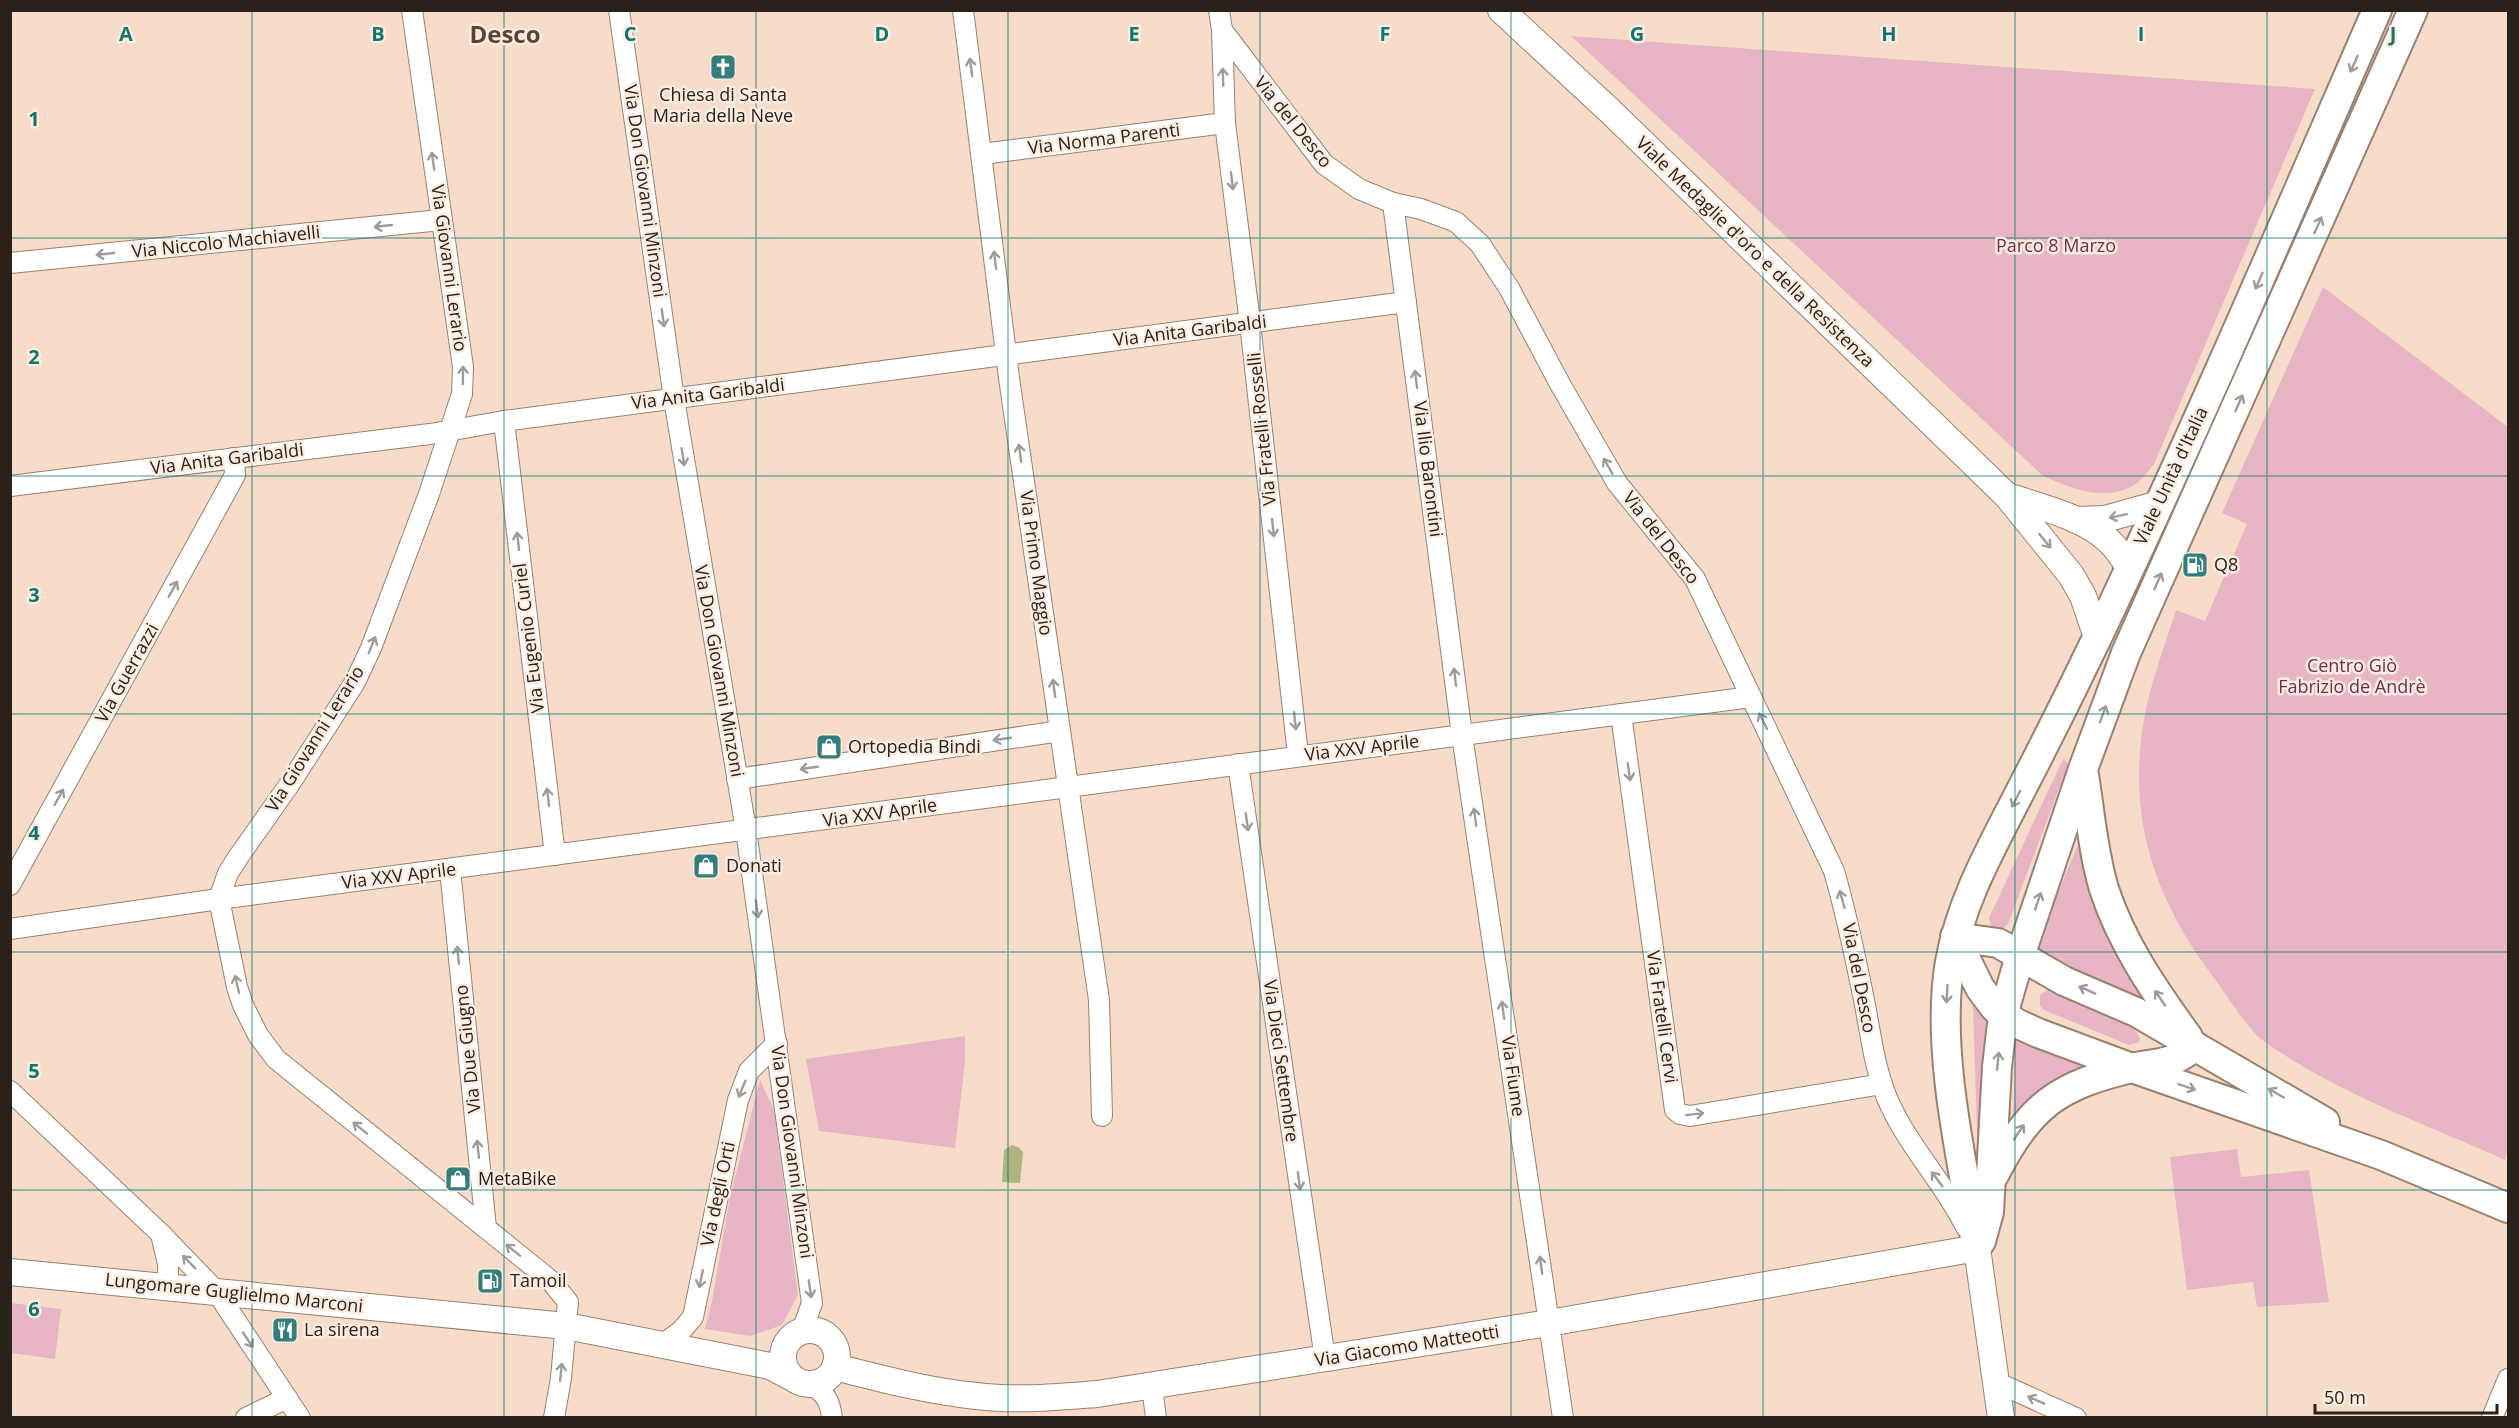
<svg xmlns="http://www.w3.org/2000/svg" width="2519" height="1428" viewBox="0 0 2519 1428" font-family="'Open Sans',sans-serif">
  <rect width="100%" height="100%" fill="#f7dcca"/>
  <g fill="#e8b5c4">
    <path d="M 1571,36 L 2315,89 L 2154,464 C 2148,471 2141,481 2134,485 C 2104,503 2071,488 2043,476 Z"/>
    <path d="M 2323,287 L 2508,427 L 2508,1147 L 2505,1160 C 2423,1123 2335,1093 2261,1039 C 2247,1028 2226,994 2214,978 C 2153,897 2126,816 2145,714 C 2152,679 2165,644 2176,610 L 2205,621 L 2247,524 L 2222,513 Z"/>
    <path d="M 2063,759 L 2067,762 L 2068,765 L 2008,924 C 2003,930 1999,931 1992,927 L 1989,918 Z"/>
    <polygon points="2081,838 2104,927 2128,976 2143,999 2033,951"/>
    <polygon points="2050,988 2056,989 2135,1030 2140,1038 2139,1042 2129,1045 2044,1010 2040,1006 2040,995"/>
    <polygon points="1973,1004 1989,1022 1978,1160"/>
    <polygon points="965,1036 965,1062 955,1148 819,1131 806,1059"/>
    <polygon points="2015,1039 2096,1066 2024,1105 2013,1118"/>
    <polygon points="760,1080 774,1110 798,1295 782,1325 750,1336 705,1329 712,1301 730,1197"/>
    <polygon points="2237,1149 2241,1177 2309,1170 2329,1302 2257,1307 2253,1282 2187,1290 2170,1157"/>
    <polygon points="11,1303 61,1309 55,1359 11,1353"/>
  </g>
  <polygon fill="#b0b47e" points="1012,1145 1018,1147 1023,1152 1020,1183 1002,1182 1004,1150"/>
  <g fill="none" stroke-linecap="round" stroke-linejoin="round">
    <defs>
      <g id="minor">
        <polyline points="412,10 463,367 462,394 429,494 371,648 355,682 289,785 239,856 228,873 219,899 237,987 243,1005 258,1035 276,1059 550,1280 568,1302 561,1378 554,1418"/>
        <polyline points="619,10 674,399 746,830 812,1303 802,1331"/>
        <polyline points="963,10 1009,378 1099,1000 1102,1116"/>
        <path d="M 1219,10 L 1222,30 L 1324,164 L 1359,189 L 1393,203 L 1421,209 L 1456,222 L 1480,244 L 1509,288 L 1560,384 L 1617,483 L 1695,579 L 1834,871 C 1847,916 1856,960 1865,1005 C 1871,1037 1875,1069 1887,1098 C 1907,1145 1943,1181 1966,1227"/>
        <polyline points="1222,30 1225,123 1250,323 1298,755"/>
        <polyline points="982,154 1225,123"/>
        <polyline points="1393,203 1462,735 1563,1418"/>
        <polyline points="10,263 441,220"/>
        <polyline points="504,421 555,855"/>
        <polyline points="10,486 430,434 504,421 1406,302"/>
        <polyline points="1621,714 1675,1110 1680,1114 1690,1116 1882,1084"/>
        <polyline points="1238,764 1325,1359"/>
        <polyline points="737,779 1060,731"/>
        <polyline points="450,869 486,1228"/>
        <polyline points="10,885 235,475 234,458"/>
        <polyline points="10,929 219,899 1751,697"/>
        <polyline points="10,1091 161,1234 216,1291 300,1418"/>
        <polyline points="161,1234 168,1264 168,1287"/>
        <polyline points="663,1344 681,1331 693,1317 738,1100 749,1071 777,1043"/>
        <polyline points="1996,1382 2076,1418"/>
        <path d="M 810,1384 C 825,1393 830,1400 832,1418"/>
        <polyline points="1152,1386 1156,1418"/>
        <polyline points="246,1418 287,1398"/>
        <polyline points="2492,1418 2508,1379"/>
      </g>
      <g id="tertiary">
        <polyline points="1501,10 1610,111 2007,496 2071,575 2083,596 2097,637"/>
        <path d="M 2008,496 C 2041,508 2083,516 2109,541 C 2117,548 2123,558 2129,567"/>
        <polyline points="2076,520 2105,519 2159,504"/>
        <polyline points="10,1272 566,1326 770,1366 791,1377"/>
        <circle cx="810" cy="1357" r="27"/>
        <path d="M 835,1367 C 882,1379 928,1391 976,1396 C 1016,1401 1057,1397 1097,1394 L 1549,1323 L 1977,1248 L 2001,1418"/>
      </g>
      <g id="secondary">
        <path d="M 2084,775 C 2090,812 2093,852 2104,889 C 2122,944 2154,990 2188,1037"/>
        <polyline points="1955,937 1980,988 1995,1008 2016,1023 2038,1033 2132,1068 2381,1155 2508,1208"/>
        <polyline points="1955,937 1998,943 2064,981 2136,1012 2325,1122"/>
        <path d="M 1994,1175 C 2031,1104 2058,1085 2136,1067 C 2162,1062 2174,1064 2195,1046"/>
        <polyline points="1981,1241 1989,1212 1997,1067 2003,1015 2020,956 2083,769 2126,653 2413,10"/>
        <path d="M 1977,1248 C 1962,1162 1935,1047 1950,962 C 1961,900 1993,845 2021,790 C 2047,740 2072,690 2096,640 C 2195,432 2285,221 2377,10"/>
      </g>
    </defs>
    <use href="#minor" stroke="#998070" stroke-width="22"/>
    <use href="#tertiary" stroke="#998070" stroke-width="28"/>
    <use href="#secondary" stroke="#998070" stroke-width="32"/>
    <use href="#minor" stroke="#fff" stroke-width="20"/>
    <use href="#tertiary" stroke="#fff" stroke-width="26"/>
    <use href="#secondary" stroke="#fff" stroke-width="28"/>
  </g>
  <defs><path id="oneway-shaft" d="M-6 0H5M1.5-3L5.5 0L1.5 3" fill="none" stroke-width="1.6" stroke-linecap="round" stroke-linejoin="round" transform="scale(1.5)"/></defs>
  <g stroke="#a09b98">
    <use href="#oneway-shaft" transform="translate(2354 64) rotate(114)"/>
    <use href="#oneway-shaft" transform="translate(971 67) rotate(-98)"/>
    <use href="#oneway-shaft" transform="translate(1223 77) rotate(-92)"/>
    <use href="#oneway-shaft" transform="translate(433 161) rotate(-98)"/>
    <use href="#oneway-shaft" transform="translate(1232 181) rotate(83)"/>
    <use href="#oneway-shaft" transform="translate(2318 225) rotate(-66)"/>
    <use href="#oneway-shaft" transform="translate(383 226) rotate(174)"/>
    <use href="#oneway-shaft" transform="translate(105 254) rotate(174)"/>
    <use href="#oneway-shaft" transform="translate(995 260) rotate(-97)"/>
    <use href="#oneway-shaft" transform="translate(2259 281) rotate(114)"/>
    <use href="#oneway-shaft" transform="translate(663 318) rotate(82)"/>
    <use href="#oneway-shaft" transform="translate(463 375) rotate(-89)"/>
    <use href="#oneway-shaft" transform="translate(1416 379) rotate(-97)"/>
    <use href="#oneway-shaft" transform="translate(2239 403) rotate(-66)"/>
    <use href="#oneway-shaft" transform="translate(1020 453) rotate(-98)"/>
    <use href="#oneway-shaft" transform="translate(683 457) rotate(81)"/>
    <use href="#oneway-shaft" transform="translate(1608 466) rotate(-120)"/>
    <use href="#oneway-shaft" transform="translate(2118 516) rotate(168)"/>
    <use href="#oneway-shaft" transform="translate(1273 528) rotate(84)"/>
    <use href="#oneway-shaft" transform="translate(518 541) rotate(-97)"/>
    <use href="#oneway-shaft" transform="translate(2045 541) rotate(51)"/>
    <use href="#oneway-shaft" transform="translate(2158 581) rotate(-66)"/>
    <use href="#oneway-shaft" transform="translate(173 589) rotate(-61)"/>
    <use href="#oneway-shaft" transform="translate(372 645) rotate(-68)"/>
    <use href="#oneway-shaft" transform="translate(1455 677) rotate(-97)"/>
    <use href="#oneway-shaft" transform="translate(1054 688) rotate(-98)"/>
    <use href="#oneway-shaft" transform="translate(2103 714) rotate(-70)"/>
    <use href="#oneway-shaft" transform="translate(1295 721) rotate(84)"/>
    <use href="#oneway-shaft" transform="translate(1763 721) rotate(-116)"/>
    <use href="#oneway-shaft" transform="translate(1002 739) rotate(172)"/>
    <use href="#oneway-shaft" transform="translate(809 768) rotate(172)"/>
    <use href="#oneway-shaft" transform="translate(1629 772) rotate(82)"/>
    <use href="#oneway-shaft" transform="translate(59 797) rotate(-61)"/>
    <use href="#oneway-shaft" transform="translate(548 797) rotate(-97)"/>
    <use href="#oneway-shaft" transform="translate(2016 799) rotate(117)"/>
    <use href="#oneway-shaft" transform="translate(1475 817) rotate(-98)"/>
    <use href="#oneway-shaft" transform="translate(1247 822) rotate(82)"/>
    <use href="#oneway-shaft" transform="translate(1842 899) rotate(-106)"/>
    <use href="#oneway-shaft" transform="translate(2038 901) rotate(-71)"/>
    <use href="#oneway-shaft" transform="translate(757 909) rotate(82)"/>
    <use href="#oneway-shaft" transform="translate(458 955) rotate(-96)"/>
    <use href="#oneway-shaft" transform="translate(237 984) rotate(-103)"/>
    <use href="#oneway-shaft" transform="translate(2087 990) rotate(-156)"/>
    <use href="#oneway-shaft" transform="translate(1947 994) rotate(93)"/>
    <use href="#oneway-shaft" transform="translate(2160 998) rotate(-124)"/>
    <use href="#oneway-shaft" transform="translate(1503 1010) rotate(-98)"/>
    <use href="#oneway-shaft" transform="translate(1998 1061) rotate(-84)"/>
    <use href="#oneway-shaft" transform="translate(2187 1087) rotate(19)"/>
    <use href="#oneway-shaft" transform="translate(742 1089) rotate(112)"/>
    <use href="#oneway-shaft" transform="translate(2276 1093) rotate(-150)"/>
    <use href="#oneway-shaft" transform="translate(1695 1114) rotate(-7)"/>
    <use href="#oneway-shaft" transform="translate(360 1128) rotate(-141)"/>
    <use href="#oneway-shaft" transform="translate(2019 1132) rotate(-56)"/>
    <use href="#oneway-shaft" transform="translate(478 1149) rotate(-96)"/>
    <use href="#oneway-shaft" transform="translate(1937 1179) rotate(-127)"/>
    <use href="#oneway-shaft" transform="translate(1299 1181) rotate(82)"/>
    <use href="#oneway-shaft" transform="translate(513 1250) rotate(-141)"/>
    <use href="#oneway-shaft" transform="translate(189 1262) rotate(-135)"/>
    <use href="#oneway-shaft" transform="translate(1541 1265) rotate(-98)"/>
    <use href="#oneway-shaft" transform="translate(701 1279) rotate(102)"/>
    <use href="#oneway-shaft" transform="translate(810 1289) rotate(82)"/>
    <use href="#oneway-shaft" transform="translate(248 1340) rotate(56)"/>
    <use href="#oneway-shaft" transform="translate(561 1372) rotate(-84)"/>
    <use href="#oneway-shaft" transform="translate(2036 1400) rotate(-156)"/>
  </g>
  <path fill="none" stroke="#0f766e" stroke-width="1.5" stroke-opacity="0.55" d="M 252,10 L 252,1418M 504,10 L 504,1418M 756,10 L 756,1418M 1008,10 L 1008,1418M 1260,10 L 1260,1418M 1511,10 L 1511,1418M 1763,10 L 1763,1418M 2015,10 L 2015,1418M 2267,10 L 2267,1418M 10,238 L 2508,238M 10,476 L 2508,476M 10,714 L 2508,714M 10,952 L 2508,952M 10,1190 L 2508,1190"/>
  <defs>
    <symbol id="church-square" viewBox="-11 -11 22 22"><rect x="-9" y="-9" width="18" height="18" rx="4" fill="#337d7c" stroke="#fcece1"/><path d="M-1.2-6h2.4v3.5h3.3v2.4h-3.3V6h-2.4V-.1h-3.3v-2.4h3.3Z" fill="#fff"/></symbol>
    <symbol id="fuel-square" viewBox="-11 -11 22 22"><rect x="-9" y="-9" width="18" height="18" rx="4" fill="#337d7c" stroke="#fcece1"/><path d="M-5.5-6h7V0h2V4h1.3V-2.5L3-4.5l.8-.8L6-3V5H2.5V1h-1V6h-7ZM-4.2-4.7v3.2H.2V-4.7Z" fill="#fff"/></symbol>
    <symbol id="shop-square" viewBox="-11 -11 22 22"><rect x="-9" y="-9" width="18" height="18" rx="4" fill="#337d7c" stroke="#fcece1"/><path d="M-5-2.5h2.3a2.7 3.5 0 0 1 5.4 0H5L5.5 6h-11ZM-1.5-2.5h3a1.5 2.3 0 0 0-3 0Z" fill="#fff"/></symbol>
    <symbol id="restaurant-square" viewBox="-11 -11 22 22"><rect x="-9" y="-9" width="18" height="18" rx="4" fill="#337d7c" stroke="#fcece1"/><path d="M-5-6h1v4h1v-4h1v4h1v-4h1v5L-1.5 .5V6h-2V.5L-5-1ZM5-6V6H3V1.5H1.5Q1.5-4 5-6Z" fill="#fff"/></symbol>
  </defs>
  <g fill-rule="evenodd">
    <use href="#church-square" x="708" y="52" width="30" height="30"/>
    <use href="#fuel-square" x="2180" y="550" width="30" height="30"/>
    <use href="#shop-square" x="814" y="732" width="30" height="30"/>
    <use href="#shop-square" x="691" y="851" width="30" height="30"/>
    <use href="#shop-square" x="443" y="1164" width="30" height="30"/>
    <use href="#fuel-square" x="475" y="1266" width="30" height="30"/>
    <use href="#restaurant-square" x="270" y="1315" width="30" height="30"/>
  </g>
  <g text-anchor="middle" stroke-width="5" stroke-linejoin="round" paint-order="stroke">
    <g font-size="18" fill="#2b211b" stroke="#fcece1" text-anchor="start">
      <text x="723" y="101" text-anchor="middle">Chiesa di Santa<tspan x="723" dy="21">Maria della Neve</tspan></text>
      <text x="2214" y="571">Q8</text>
      <text x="848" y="753">Ortopedia Bindi</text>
      <text x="726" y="872">Donati</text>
      <text x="478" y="1185">MetaBike</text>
      <text x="510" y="1287">Tamoil</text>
      <text x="304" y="1336">La sirena</text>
    </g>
    <g font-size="18" fill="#2b211b" stroke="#fcece1">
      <text transform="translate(1293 122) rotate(51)" y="6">Via del Desco</text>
      <text transform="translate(1104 139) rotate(-7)" y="6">Via Norma Parenti</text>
      <text transform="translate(645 191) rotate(82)" y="6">Via Don Giovanni Minzoni</text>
      <text transform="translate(226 242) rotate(-6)" y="6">Via Niccolo Machiavelli</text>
      <text transform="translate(1755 252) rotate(44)" y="6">Viale Medaglie d'oro e della Resistenza</text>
      <text transform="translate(449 268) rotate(82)" y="6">Via Giovanni Lerario</text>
      <text transform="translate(1190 331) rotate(-7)" y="6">Via Anita Garibaldi</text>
      <text transform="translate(708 394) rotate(-7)" y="6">Via Anita Garibaldi</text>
      <text transform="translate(1262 429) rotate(-96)" y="6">Via Fratelli Rosselli</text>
      <text transform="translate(227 459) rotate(-7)" y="6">Via Anita Garibaldi</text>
      <text transform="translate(1428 469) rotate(83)" y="6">Via Ilio Barontini</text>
      <text transform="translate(2171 476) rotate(-65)" y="6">Viale Unità d'Italia</text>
      <text transform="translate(1661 538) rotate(52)" y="6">Via del Desco</text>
      <text transform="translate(1036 563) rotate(82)" y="6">Via Primo Maggio</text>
      <text transform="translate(529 638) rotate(-97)" y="6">Via Eugenio Curiel</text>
      <text transform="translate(719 671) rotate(80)" y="6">Via Don Giovanni Minzoni</text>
      <text transform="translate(127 673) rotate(-61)" y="6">Via Guerrazzi</text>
      <text transform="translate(315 739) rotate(-58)" y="6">Via Giovanni Lerario</text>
      <text transform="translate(1362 748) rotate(-7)" y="6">Via XXV Aprile</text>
      <text transform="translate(880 813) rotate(-8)" y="6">Via XXV Aprile</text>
      <text transform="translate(399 876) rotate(-7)" y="6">Via XXV Aprile</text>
      <text transform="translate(1859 978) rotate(79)" y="6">Via del Desco</text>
      <text transform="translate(1662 1017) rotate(82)" y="6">Via Fratelli Cervi</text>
      <text transform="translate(468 1049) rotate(-96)" y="6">Via Due Giugno</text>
      <text transform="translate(1281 1061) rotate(82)" y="6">Via Dieci Settembre</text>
      <text transform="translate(1513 1076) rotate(82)" y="6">Via Fiume</text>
      <text transform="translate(792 1152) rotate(82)" y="6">Via Don Giovanni Minzoni</text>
      <text transform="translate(718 1194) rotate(-78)" y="6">Via degli Orti</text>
      <text transform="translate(234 1293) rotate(6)" y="6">Lungomare Guglielmo Marconi</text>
      <text transform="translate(1407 1346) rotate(-9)" y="6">Via Giacomo Matteotti</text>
    </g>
    <g font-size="18" fill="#722c46" stroke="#fcece1">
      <text x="2056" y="252">Parco 8 Marzo</text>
      <text x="2352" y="672">Centro Giò<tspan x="2352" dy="21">Fabrizio de Andrè</tspan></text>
    </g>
    <g font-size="24" font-weight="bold" fill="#5a4436" stroke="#fcece1">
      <text x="505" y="43">Desco</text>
    </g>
  </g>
  <g font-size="20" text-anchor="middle" font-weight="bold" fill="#0f766e" stroke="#fcece1" stroke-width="5" stroke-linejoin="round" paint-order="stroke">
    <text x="126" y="41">A</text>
    <text x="378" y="41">B</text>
    <text x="630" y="41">C</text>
    <text x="882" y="41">D</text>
    <text x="1134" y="41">E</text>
    <text x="1385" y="41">F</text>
    <text x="1637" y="41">G</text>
    <text x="1889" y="41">H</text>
    <text x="2141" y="41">I</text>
    <text x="2393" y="41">J</text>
    <text x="34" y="126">1</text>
    <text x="34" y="364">2</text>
    <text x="34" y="602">3</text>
    <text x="34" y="840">4</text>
    <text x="34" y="1078">5</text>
    <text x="34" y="1316">6</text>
  </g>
  <rect width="2519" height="1428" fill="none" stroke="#2b211b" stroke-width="24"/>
  <path d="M2315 1404v9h182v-9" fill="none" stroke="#2b211b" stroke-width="3"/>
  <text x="2324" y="1404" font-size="18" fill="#2b211b" stroke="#fcece1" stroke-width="4.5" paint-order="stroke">50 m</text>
</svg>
